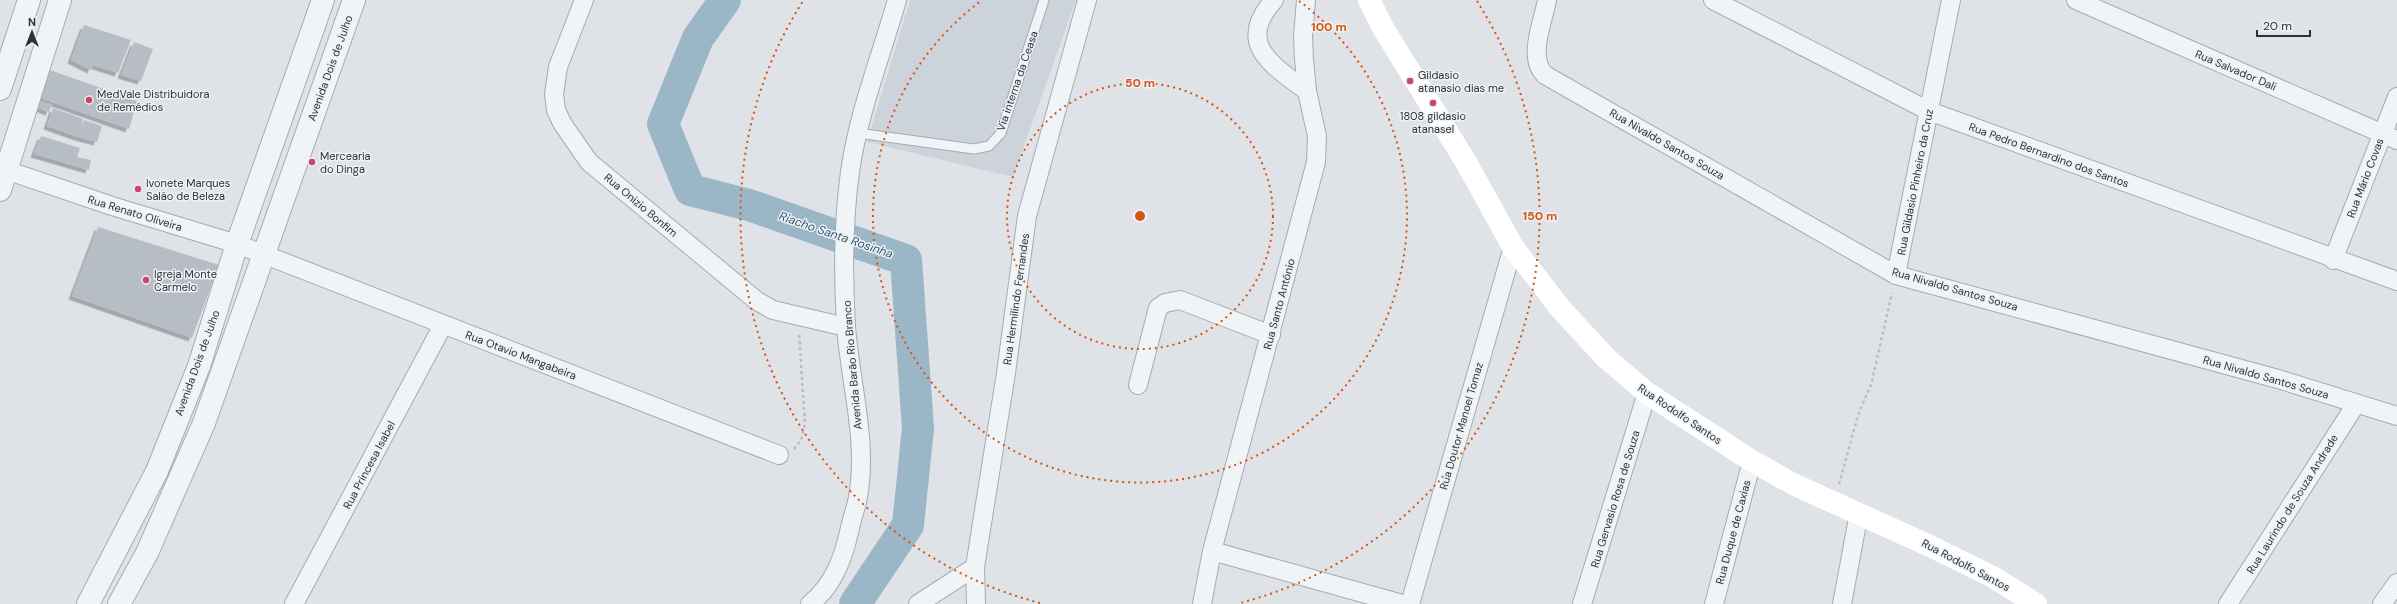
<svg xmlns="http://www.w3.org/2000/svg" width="2397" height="604" viewBox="0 0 2397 604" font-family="'DM Sans',sans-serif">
  <defs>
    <filter id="shadow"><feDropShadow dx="-3.5" dy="3.5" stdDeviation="0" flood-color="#0004"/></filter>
  </defs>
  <rect width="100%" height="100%" fill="#dfe3e8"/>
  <polygon fill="#cdd3da" points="910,0 1076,0 1013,177 867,142"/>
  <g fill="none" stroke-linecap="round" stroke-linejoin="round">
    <polyline stroke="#9ab6c7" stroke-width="32" points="725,0 698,38 663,124 690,190 749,205 906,260 918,428 908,525 855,604"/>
  </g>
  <g fill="#b6bdc4" filter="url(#shadow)">
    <polygon points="84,25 131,40 118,73 93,65 91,70 71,60"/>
    <polygon points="134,42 153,49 141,81 121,75"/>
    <polygon points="50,70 137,101 129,129 41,98"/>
    <polygon points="38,100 52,105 49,112 36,107"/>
    <polygon points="53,108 83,119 78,137 47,126"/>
    <polygon points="84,120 102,126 97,142 78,137"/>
    <polygon points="41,136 80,148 77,157 91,160 89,170 34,154"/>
    <polygon points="98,227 219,265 192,338 72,296"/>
  </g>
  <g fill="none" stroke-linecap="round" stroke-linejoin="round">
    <defs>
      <polyline id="service" points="858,133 974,149 989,146 1001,133 1044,0"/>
      <g id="minor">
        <polyline points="584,0 558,67 554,94 556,110 562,123 589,162 757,301 773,310 846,327"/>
        <path d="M 1274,0 C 1235,44 1272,65 1307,91"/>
        <path d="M 1547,0 C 1543,22 1527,58 1545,75 L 1896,275 L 2278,379 L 2397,416"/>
        <polyline points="1713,0 1929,111 2397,281"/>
        <polyline points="2076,0 2397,140"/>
        <polyline points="0,168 112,206 237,244 779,455"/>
        <polyline points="2333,260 2397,97"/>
        <polyline points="1896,275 1951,0"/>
        <polyline points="1138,385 1158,308 1165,303 1180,300 1271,335"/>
        <polyline points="1212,551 1402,604"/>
        <polyline points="294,604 443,325"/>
        <path d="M 810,604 C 834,585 844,556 850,528 C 852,518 856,508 858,497 C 868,440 850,383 846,326 C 843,275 843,223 850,172 C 858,114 881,56 897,0"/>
        <polyline points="918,604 975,567"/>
        <polyline points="976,604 975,567 1006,373 1027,216 1087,0"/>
        <polyline points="1202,604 1212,551 1316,162 1317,136 1307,91 1304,59 1303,36 1306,0"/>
        <polyline points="1410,604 1513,247"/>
        <polyline points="1582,604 1647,393"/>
        <polyline points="1714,604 1752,461"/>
        <polyline points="1842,604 1859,513"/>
        <polyline points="2228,604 2356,404"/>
        <polyline points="2382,604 2397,583"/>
      </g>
      <g id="tertiary">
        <polyline points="0,89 29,0"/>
        <polyline points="0,190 60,0"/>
        <polyline points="88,604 157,471 199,366 237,244 323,0"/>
        <polyline points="119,604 147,553 204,423 354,0"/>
      </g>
    </defs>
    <use href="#service" stroke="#a4abb2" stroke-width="11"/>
    <use href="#minor" stroke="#a4abb2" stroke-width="20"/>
    <use href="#tertiary" stroke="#a4abb2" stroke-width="24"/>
    <g stroke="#b9bec2" stroke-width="2.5" stroke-dasharray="3 3" stroke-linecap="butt">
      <polyline points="794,449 801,440 805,424 799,333"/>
      <polyline points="1839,484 1859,412 1871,385 1892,293"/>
    </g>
    <use href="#service" stroke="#f1f4f6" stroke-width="9"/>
    <use href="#minor" stroke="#f1f4f6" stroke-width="18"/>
    <use href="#tertiary" stroke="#f1f4f6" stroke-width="22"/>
    <polyline stroke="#fff" stroke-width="22" points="1369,0 1383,28 1466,162 1513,247 1560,308 1606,358 1647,393 1752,461 1795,485 1930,546 1993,577 2036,604"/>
  </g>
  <g fill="none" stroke="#d55511" stroke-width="2" stroke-dasharray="2 4">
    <circle cx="1140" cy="216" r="133"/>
    <path d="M1299 1A267 267 0 1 1 981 1"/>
    <path d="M1040 603A400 400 0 0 1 803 1M1477 1A400 400 0 0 1 1240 603"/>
  </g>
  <g fill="#cb466b" stroke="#eef2f5" stroke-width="1.5">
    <circle cx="1410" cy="81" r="4"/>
    <circle cx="89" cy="100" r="4"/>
    <circle cx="1433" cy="103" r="4"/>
    <circle cx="312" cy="162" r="4"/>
    <circle cx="138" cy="189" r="4"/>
    <circle cx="146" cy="280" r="4"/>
  </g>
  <g text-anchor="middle" stroke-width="3" stroke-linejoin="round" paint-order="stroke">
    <g font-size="11" fill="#28333e" stroke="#eef2f5">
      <text transform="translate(330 68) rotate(-70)" y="4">Avenida Dois de Julho</text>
      <text transform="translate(2236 70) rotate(23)" y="4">Rua Salvador Dali</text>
      <text transform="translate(1017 81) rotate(-71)" y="4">Via interna da Ceasa</text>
      <text transform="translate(1667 144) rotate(30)" y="4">Rua Nivaldo Santos Souza</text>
      <text transform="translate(2049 155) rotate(20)" y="4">Rua Pedro Bernardino dos Santos</text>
      <text transform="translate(2365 178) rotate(-69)" y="4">Rua Mário Covas</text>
      <text transform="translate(1915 182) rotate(-79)" y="4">Rua Gildasio Pinheiro da Cruz</text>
      <text transform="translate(641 205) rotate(40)" y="4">Rua Onizio Bonfim</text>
      <text transform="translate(135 213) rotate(17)" y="4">Rua Renato Oliveira</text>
      <text transform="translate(1955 289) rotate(16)" y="4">Rua Nivaldo Santos Souza</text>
      <text transform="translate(1016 299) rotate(-82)" y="4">Rua Hermilindo Fernandes</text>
      <text transform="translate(1279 304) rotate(-75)" y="4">Rua Santo Antônio</text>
      <text transform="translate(521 355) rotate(21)" y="4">Rua Otavio Mangabeira</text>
      <text transform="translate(197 363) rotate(-70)" y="4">Avenida Dois de Julho</text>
      <text transform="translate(852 365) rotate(-95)" y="4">Avenida Barão Rio Branco</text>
      <text transform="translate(2266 377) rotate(16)" y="4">Rua Nivaldo Santos Souza</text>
      <text transform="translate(1680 414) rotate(34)" y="4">Rua Rodolfo Santos</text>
      <text transform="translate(1461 426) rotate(-74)" y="4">Rua Doutor Manoel Tomaz</text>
      <text transform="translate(369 465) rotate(-62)" y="4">Rua Princesa Isabel</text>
      <text transform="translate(1615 499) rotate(-73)" y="4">Rua Gervasio Rosa de Souza</text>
      <text transform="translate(2292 504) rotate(-58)" y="4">Rua Laurindo de Souza Andrade</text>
      <text transform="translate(1733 532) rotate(-75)" y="4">Rua Duque de Caxias</text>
      <text transform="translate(1966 565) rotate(28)" y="4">Rua Rodolfo Santos</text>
    </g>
    <g font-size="11" fill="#28333e" stroke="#eef2f5" text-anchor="start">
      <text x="1418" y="79">Gildasio<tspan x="1418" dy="13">atanasio dias me</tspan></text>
      <text x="97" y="98">MedVale Distribuidora<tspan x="97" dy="13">de Remédios</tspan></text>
      <text x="1433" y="120" text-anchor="middle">1808 gildasio<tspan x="1433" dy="13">atanasel</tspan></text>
      <text x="320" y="160">Mercearia<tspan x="320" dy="13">do Dinga</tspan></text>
      <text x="146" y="187">Ivonete Marques<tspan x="146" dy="13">Salão de Beleza</tspan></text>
      <text x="154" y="278">Igreja Monte<tspan x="154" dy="13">Carmelo</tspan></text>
    </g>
    <g font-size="12" font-style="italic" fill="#335771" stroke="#eef2f5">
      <text transform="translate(836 235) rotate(19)" y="4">Riacho Santa Rosinha</text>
    </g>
  </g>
  <circle cx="1140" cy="216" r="6" fill="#d55511" stroke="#eef2f5" stroke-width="2"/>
  <g font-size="12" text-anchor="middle" font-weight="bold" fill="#d55511" stroke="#eef2f5" stroke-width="3" stroke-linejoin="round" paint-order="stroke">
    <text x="1329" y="31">100 m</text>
    <text x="1140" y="87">50 m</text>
    <text x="1540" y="220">150 m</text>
  </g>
  <g transform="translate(32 32)" stroke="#eef2f5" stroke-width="3" paint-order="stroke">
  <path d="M0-3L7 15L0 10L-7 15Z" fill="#28333e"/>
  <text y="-6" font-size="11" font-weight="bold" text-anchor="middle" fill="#28333e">N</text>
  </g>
  <path d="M2257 30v6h53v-6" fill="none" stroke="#28333e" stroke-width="2"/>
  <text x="2263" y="30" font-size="12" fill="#28333e" stroke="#eef2f5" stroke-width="3" paint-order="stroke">20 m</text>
</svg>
